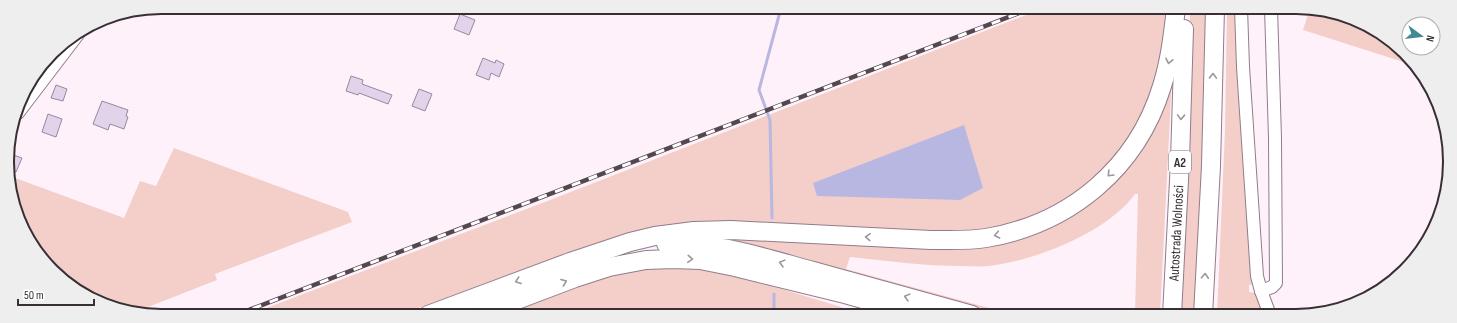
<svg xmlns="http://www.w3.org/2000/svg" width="1457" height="323" viewBox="0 0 1457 323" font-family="'Sofia Sans Condensed',sans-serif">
  <rect width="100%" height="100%" fill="#fff1fa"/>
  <g fill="#f4cfc9">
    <polygon points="1044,8 1169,8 1159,76 1132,136 1089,186 1019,225 956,234 723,225 488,286 396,315 248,315 550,200"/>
    <polygon points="1190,8 1208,8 1206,128 1196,315 1178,315 1188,125"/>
    <polygon points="1227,8 1237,8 1253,284 1249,285 1249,292 1255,293 1257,295 1265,315 1217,315 1225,130"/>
    <polygon points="1310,8 1316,8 1373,28 1416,66 1303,30"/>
    <path d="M 1172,77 L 1160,315 L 1135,315 L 1138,194 L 1135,194 C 1108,232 1035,261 989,266 C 980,267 971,266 962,266 C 924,266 887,261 850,257 L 846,269 L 1015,315 L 993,315 L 786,258 L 683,237 L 962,246 L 1081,207 Z"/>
    <polygon points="174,148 348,212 352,222 215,274 217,280 143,309 144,315 84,295 39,256 12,202 10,176 124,218 140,181 156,186"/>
    <polygon points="692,267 722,271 838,306 863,315 503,315 585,283 630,269"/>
  </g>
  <polygon fill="#b7b7e1" points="964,125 983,188 960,200 817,196 813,183"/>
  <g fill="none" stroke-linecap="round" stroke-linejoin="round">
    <g stroke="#b7b7e1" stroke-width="3">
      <polyline points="772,218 770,120 759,90 781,8"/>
      <polyline points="774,315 774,294"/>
    </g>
  </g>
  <g fill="#e1d4ea" stroke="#95899e">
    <polygon points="460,14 475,20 469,35 454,29"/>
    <polygon points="483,58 495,63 496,60 504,64 499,77 491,73 489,80 476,75"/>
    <polygon points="351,76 363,80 362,84 392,95 388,104 359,93 358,95 346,91"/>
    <polygon points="56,85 67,89 63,101 51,98"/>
    <polygon points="419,89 432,94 425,111 412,106"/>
    <polygon points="102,101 128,110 126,116 128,117 124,129 110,124 108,130 93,124"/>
    <polygon points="48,114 62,119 56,137 42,132"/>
    <polygon points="8,153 22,158 16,172 9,169"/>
  </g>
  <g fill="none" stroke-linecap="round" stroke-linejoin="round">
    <defs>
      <g id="minor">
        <polyline points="1241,8 1243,67 1257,276 1261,291 1270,315"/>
        <polyline points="18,113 79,33"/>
        <polyline points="1261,291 1272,287 1276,283 1275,138 1271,8"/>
      </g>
      <g id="highway">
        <path d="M 666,244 C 716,241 765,258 813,271 C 866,286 919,300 972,315"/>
        <path d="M 428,315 L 570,262 L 630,242 L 655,236 L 694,231 L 731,230 L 931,240 C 949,240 968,241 986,238 C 1070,224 1137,168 1162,86 C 1170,61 1173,34 1176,8"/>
        <polyline points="477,315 575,278 609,267 646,260 673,259 700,260 735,267 845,294 920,315"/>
        <polyline points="1172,315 1180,161 1184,29"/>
        <polyline points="1203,315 1211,166 1215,8"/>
      </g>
    </defs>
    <use href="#minor" stroke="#917c8b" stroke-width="14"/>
    <use href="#highway" stroke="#917c8b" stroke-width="20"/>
    <use href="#minor" stroke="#fff" stroke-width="12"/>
    <use href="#highway" stroke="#fff" stroke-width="18"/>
    <defs>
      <polyline id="rail" points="236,315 1032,8"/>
    </defs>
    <use href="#rail" stroke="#52484e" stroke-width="4.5"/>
    <use href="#rail" stroke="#fff" stroke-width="3" stroke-dasharray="9" stroke-linecap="butt"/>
  </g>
  <defs><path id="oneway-chevron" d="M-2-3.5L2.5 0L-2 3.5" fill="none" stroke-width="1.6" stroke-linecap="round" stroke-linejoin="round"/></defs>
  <g stroke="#9c979a">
    <use href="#oneway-chevron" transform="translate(1169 61) rotate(102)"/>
    <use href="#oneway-chevron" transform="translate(1213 76) rotate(-88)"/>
    <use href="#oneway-chevron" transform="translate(1181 117) rotate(92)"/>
    <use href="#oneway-chevron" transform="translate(1110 174) rotate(134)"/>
    <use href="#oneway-chevron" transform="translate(997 235) rotate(169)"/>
    <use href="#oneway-chevron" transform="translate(868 237) rotate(-177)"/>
    <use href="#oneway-chevron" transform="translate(690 259) rotate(4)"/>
    <use href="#oneway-chevron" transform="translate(782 263) rotate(-165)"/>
    <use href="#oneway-chevron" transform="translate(1205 276) rotate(-87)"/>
    <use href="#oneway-chevron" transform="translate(518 281) rotate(160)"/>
    <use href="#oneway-chevron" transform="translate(564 282) rotate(-21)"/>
    <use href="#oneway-chevron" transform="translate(907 297) rotate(-165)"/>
  </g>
  <g text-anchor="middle" stroke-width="3.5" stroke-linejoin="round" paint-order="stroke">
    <rect fill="#fff" stroke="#746d72" stroke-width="1" x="1169" y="151" width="22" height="22" rx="3"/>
    <g font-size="13" font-weight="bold" fill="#382f35">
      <text x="1180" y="167">A2</text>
    </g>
    <g font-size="14" fill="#382f35" stroke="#fff">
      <text transform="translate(1176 233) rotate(-87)" y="5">Autostrada Wolności</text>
    </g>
  </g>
  <path d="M0 0H1457V323H0ZM161 14H1296A147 147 0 0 1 1443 161V162A147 147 0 0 1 1296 309H161A147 147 0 0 1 14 162V161A147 147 0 0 1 161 14Z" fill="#efeeef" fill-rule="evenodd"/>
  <path fill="none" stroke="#382f35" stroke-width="2" d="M161 14H1296A147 147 0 0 1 1443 161V162A147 147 0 0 1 1296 309H161A147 147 0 0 1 14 162V161A147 147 0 0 1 161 14Z"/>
  <g transform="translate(1421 36) rotate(105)"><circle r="19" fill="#ffffff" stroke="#afacae"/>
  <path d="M0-3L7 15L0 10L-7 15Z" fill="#438993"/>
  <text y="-6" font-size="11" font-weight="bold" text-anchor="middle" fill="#382f35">N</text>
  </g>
  <path d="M18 299v6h76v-6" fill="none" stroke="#382f35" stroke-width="2"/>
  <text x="24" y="299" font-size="12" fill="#382f35" stroke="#ffffff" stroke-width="3" paint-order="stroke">50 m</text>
</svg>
